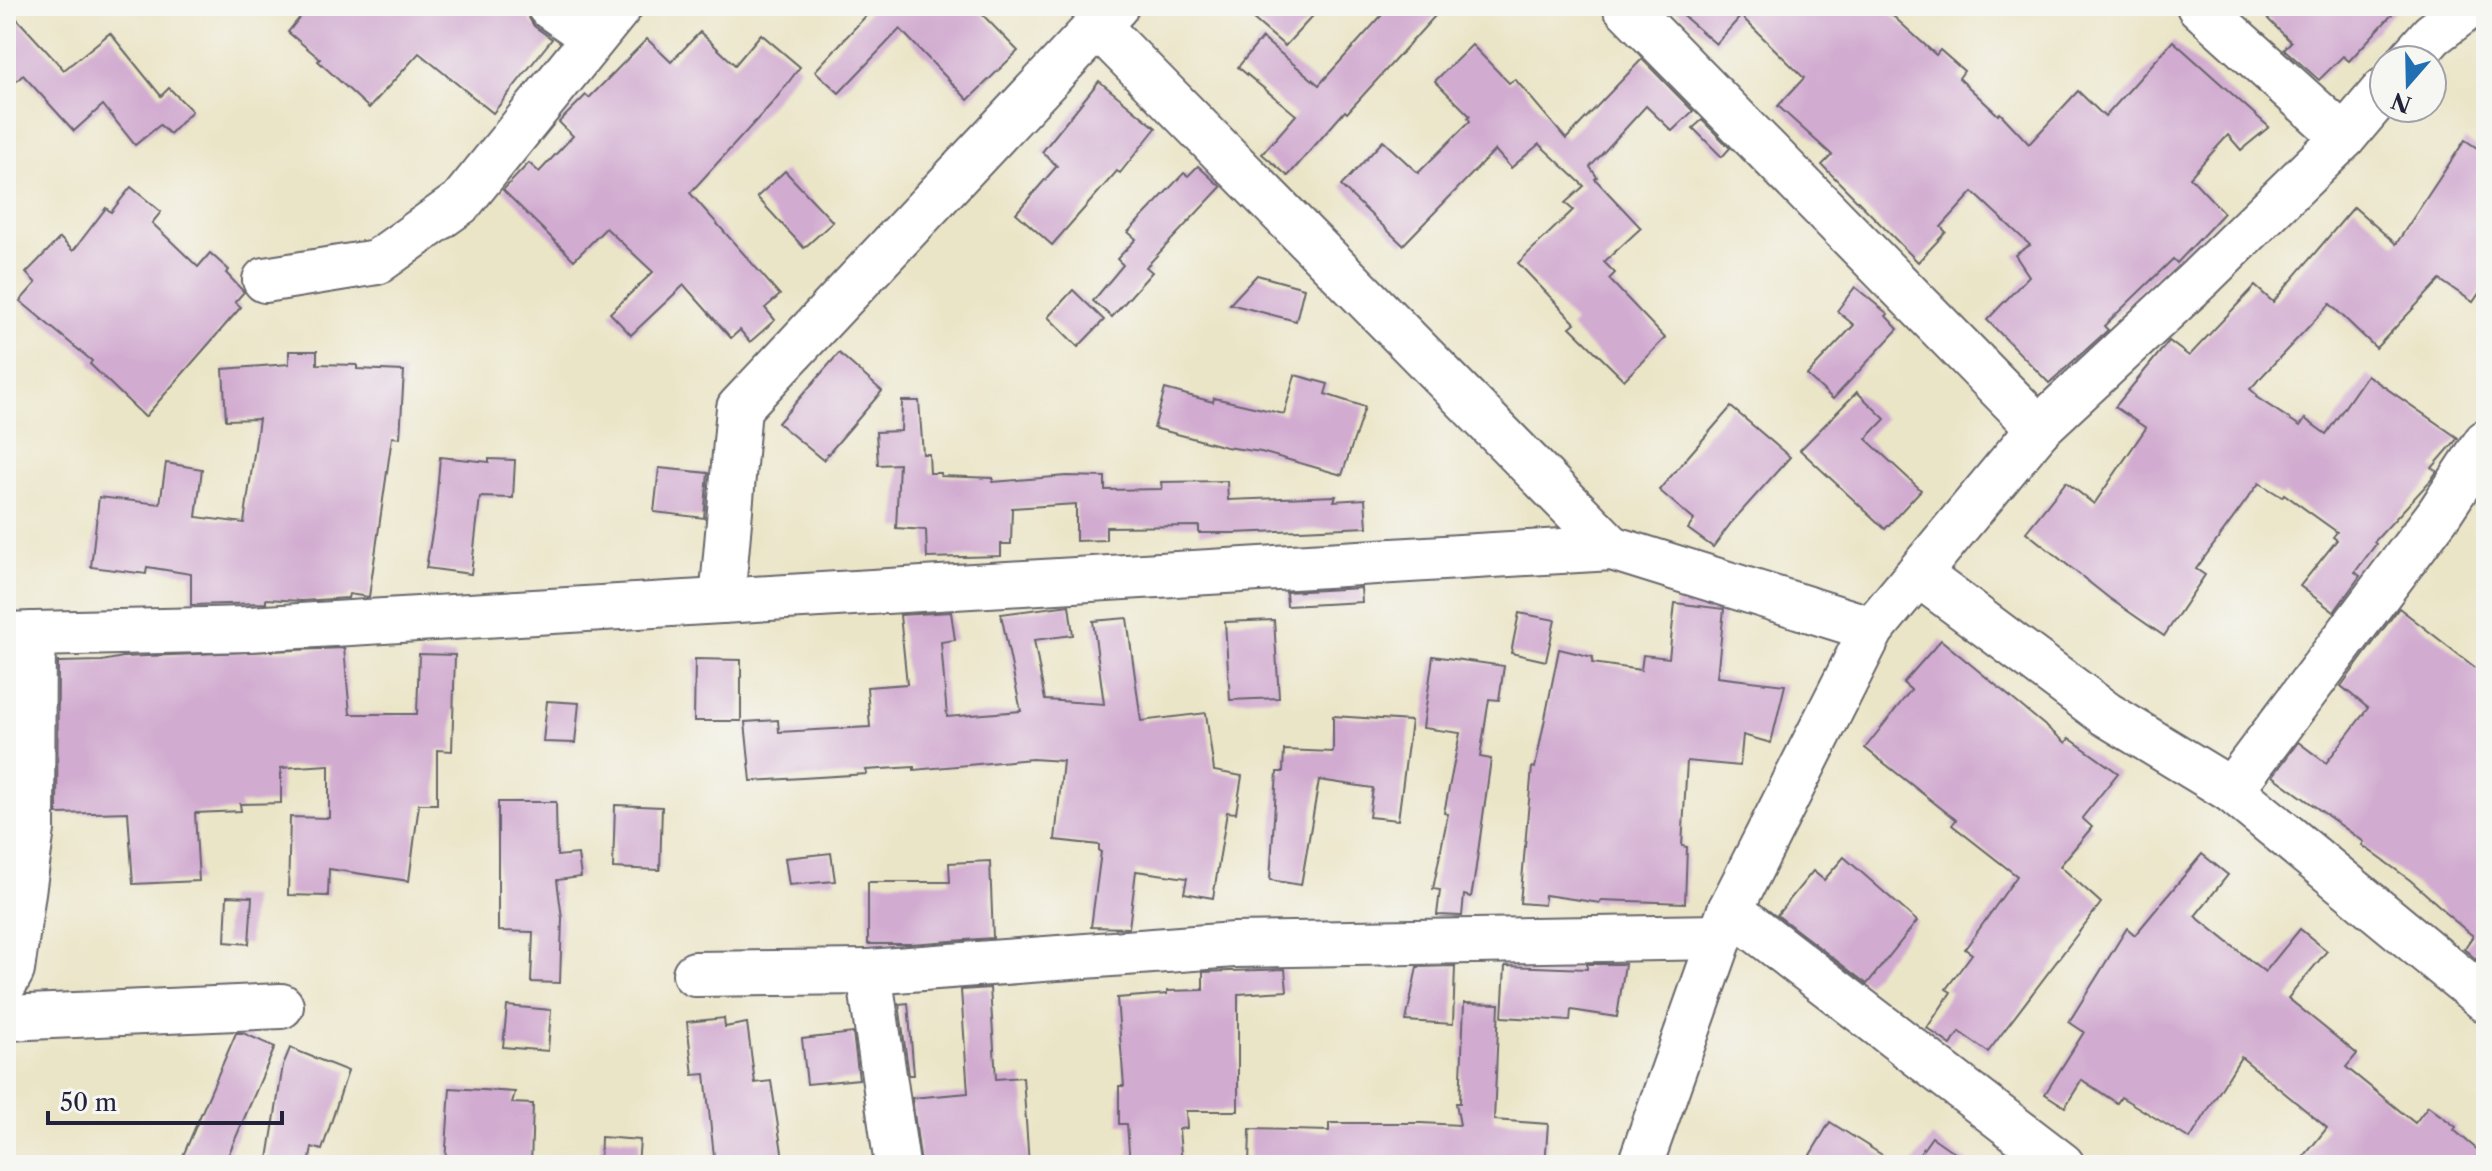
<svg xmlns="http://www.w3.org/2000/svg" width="2492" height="1171" viewBox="0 0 2492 1171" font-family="'Libre Caslon Text',serif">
  <rect width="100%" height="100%" fill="#f6f6f2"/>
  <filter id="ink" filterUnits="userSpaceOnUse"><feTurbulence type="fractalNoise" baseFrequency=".0125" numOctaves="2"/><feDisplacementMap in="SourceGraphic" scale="16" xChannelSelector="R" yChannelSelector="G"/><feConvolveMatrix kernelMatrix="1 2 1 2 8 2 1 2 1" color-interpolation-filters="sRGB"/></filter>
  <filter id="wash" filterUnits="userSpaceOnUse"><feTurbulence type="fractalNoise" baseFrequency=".006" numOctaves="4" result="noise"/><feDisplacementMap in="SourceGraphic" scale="32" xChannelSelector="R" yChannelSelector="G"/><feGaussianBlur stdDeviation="1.8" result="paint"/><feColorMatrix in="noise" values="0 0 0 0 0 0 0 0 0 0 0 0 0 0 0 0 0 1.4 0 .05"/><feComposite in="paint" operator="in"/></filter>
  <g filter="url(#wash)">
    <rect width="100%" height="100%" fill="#ebe5c7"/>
    <g id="blocks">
      <g fill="#d1abd0">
        <polygon points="309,6 517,6 526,13 534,26 552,39 493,113 419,53 369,108 318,61 320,59 288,32"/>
        <polygon points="875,6 974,6 1018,51 968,100 900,29 839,93 815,71"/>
        <polygon points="1238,6 1322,6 1285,46"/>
        <polygon points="1390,6 1444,6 1347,113 1345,111 1288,176 1262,154 1296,115 1238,67 1262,38 1319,85"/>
        <polygon points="1672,6 1882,6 1936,55 1940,50 1964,71 1959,78 1998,115 2000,113 2029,144 2078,91 2105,117 2173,41 2269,127 2241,150 2228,135 2190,177 2224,213 2177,263 2173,259 2104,326 2108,330 2049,383 1987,320 2029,276 2015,255 2030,245 1973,192 1941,227 1946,232 1918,262 1822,165 1832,155 1778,106 1804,78 1741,16 1716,44"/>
        <polygon points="2255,6 2400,6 2349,61 2343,56 2319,80 2284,49 2291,42"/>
        <polygon points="6,7 64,70 110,33 161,96 169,88 192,111 170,134 160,125 135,145 103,105 74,131 23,75 6,91"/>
        <polygon points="700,32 735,65 761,34 800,67 774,101 690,193 780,295 765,308 775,320 750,342 740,330 731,338 684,285 631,335 610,313 653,272 606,228 574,260 503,190 529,163 539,172 573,136 559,122 586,95 589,98 647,39 671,62"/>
        <polygon points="1472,45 1509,83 1515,79 1566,139 1642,59 1693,111 1672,131 1646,106 1590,167 1597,177 1595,179 1641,228 1604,262 1615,273 1609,279 1665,338 1624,380 1570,327 1575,323 1518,263 1573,210 1565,203 1584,186 1539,144 1511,168 1495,150 1403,245 1341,186 1383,141 1418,173 1470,121 1468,118 1470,116 1435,81"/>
        <polygon points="1099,81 1156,128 1120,173 1117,171 1052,245 1016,213 1057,166 1042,152"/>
        <polygon points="1702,120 1730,148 1722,157 1693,128"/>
        <polygon points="2465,140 2486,154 2486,283 2473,302 2440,280 2376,348 2330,304 2250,389 2257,395 2256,397 2300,426 2305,419 2326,434 2367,375 2458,438 2432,468 2437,471 2431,480 2374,542 2376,544 2355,572 2360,576 2334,612 2300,586 2337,540 2333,537 2337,532 2284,494 2282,497 2259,483 2196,569 2205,575 2164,636 2109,598 2026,532 2066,482 2094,504 2146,428 2115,407 2169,341 2189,356 2255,286 2273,302 2354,207 2396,244"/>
        <polygon points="1198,166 1221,187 1146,267 1152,272 1112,317 1093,301 1123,265 1117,259 1136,239 1128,232 1184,173 1188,176"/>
        <polygon points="785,171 833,222 804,248 757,197"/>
        <polygon points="131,187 161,212 152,223 198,267 210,253 229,270 226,273 244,292 235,302 241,307 145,417 90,364 92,361 20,301 36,283 26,273 60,238 73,251 106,208 111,212"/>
        <polygon points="1257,275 1304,288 1296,321 1230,304"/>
        <polygon points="1855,287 1888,314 1886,316 1898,329 1833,399 1807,375 1854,325 1837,311"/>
        <polygon points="1073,290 1104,320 1078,347 1048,317"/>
        <polygon points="289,351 317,351 317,364 357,365 357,369 404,371 400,438 392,437 369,597 349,594 348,598 302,601 266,599 266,603 191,605 191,574 147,567 146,574 91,567 99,497 160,504 166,463 202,469 196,517 244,523 259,419 226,420 223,369 289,364"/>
        <polygon points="839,353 882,391 823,460 778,423"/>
        <polygon points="1295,375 1328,384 1325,394 1365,407 1342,475 1261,452 1226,447 1154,428 1165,389 1213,402 1214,398 1284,414"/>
        <polygon points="1857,392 1885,419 1866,439 1921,490 1885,529 1800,450"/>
        <polygon points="902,401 919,401 923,454 929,454 930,473 941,473 941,476 993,478 993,482 1067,476 1105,477 1105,490 1162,489 1161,482 1227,481 1228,500 1336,496 1334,501 1365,499 1367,527 1234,533 1199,533 1199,526 1106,527 1106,540 1076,541 1076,504 1012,508 1011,544 1001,544 1001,556 927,558 926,530 896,528 899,464 878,465 876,432 901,431"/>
        <polygon points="1731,407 1790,457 1731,523 1713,547 1688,529 1694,520 1659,490"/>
        <polygon points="440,457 489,462 489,459 515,460 513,498 480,497 471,574 426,568 435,516"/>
        <polygon points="659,468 708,473 704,518 654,512"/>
        <polygon points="1361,588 1362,602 1287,606 1286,592"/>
        <polygon points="1675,603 1724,609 1717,677 1785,685 1771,743 1743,735 1740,766 1687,761 1682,846 1687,847 1685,903 1601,900 1600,903 1545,895 1544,905 1520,903 1532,767 1535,768 1559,649 1593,657 1592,663 1641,670 1643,655 1669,658"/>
        <polygon points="1069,605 1073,635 1034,640 1045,700 1104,704 1093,621 1127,618 1141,721 1206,713 1214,771 1242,776 1236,813 1227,812 1213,898 1184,893 1187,878 1136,871 1129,928 1091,927 1101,852 1099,851 1099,845 1055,840 1063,761 1032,759 914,770 914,767 866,770 867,774 751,781 745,722 778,720 779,732 870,727 867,687 907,684 900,615 951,612 955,640 941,642 947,717 1021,711 1001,614"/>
        <polygon points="2399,608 2486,676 2486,968 2464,949 2473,936 2444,912 2445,911 2410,880 2362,845 2364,842 2273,776 2298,742 2326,763 2368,708 2341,686"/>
        <polygon points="1519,613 1555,620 1546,661 1511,653"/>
        <polygon points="1274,620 1279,698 1230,700 1225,622"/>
        <polygon points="1941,640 2066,743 2069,738 2118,773 2082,818 2092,827 2060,866 2101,903 1988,1052 1959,1032 1951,1045 1927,1028 1951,992 1946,989 1972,954 1965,949 2017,876 1952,825 1956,820 1865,748 1911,690 1903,683"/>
        <polygon points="344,648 350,714 417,714 419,654 455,655 452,751 437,750 437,804 419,804 409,881 329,869 328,896 288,895 290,817 329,818 329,765 281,768 281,803 240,804 241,811 195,813 199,881 133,884 128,812 57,814 58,662 102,661 123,657"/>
        <polygon points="1433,656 1504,666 1499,700 1489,699 1480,757 1491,759 1474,881 1471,897 1464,895 1462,916 1437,915 1440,890 1433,889 1448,814 1444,813 1460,733 1423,728"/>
        <polygon points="695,659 741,660 741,721 694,721"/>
        <polygon points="547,701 579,703 575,743 543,742"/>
        <polygon points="1333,716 1411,721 1398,820 1369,817 1373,788 1319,780 1301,885 1270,880 1277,772 1283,772 1284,750 1333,752"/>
        <polygon points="498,802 556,802 557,856 578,854 581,877 557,880 562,918 560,983 531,982 533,932 498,931"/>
        <polygon points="615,805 662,807 660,870 613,868"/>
        <polygon points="831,853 835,881 789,885 785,858"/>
        <polygon points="2202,854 2228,875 2195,916 2265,972 2300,929 2327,951 2288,998 2357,1054 2346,1067 2415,1123 2428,1106 2456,1127 2454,1130 2486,1157 2486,1165 2297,1165 2327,1128 2241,1057 2190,1139 2121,1097 2117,1103 2082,1080 2065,1107 2045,1094 2084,1032 2069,1022 2127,928 2135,935"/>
        <polygon points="1844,857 1917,921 1867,984 1777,915 1813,871 1824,880"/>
        <polygon points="990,861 993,938 910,944 868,944 868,882 950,882 949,863"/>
        <polygon points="227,896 252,897 249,944 225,942"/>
        <polygon points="1587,964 1625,964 1617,1017 1571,1010 1570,1021 1502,1017 1505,966 1587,969"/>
        <polygon points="1455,966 1453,1024 1406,1021 1417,967"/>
        <polygon points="1285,969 1287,991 1238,994 1238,1111 1186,1111 1187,1128 1179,1129 1182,1165 1130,1165 1127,1124 1119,1124 1119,1086 1124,1086 1117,998 1167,994 1167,991 1203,990 1203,972"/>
        <polygon points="990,988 996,1079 1023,1077 1029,1165 921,1165 912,1098 968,1093 961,990"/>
        <polygon points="908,1003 914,1075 909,1075 899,1004"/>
        <polygon points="1464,1003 1499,1004 1494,1120 1548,1124 1545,1165 1249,1165 1250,1129 1329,1131 1329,1123 1421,1123 1460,1125 1456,1103 1460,1103"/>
        <polygon points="507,1006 551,1010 548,1051 503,1047"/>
        <polygon points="724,1018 725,1027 747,1023 755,1083 771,1081 784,1165 715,1165 705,1074 693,1075 687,1022"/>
        <polygon points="236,1033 243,1033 275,1047 224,1165 179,1165"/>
        <polygon points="853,1033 859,1079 807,1084 802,1039"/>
        <polygon points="290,1048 348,1071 322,1150 312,1147 309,1165 267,1165 283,1065"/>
        <polygon points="450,1088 515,1092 512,1103 533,1104 531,1165 445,1163"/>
        <polygon points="1830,1122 1898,1165 1825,1165 1810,1155"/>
        <polygon points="601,1137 640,1140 638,1165 600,1165"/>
        <polygon points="1932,1137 1972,1165 1912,1165"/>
      </g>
    </g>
  </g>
  <g filter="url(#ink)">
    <use href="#blocks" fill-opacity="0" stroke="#68666c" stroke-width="2"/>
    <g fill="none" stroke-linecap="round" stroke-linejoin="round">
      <defs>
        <g id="minor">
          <polyline points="549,6 593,37"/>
          <polyline points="1625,6 2039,428"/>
          <polyline points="2199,6 2344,137"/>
          <polyline points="1099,27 1612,548"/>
          <polyline points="2410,60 2432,35 2470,6"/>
          <polyline points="265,280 377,262 461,202 620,6"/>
          <polyline points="1918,574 2106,714 2231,790 2486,1000"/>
          <polyline points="722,601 739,408 1116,6"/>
          <polyline points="33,634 249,629 1612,548 1872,629"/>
          <polyline points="6,635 33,634 32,829 12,970 6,981"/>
          <polyline points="2231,790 2438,515 2486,442"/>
          <polyline points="1730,910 2062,1165"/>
          <polyline points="695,974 869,972"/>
          <polyline points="6,1018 281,1006"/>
          <polyline points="897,1165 869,972 1234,945 1720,937"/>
          <polyline points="1640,1165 1730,910 1872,629 2039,428 2200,278 2344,137 2384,90"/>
        </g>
      </defs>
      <use href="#minor" stroke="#68666c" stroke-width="48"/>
      <use href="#minor" stroke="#fff" stroke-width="44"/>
    </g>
  </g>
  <rect width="2492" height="1171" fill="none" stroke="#f6f6f2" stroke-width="32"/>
  <g transform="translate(2408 84) rotate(200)"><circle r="38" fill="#f6f6f2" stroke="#a1a1a9" stroke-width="2"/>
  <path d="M0-6L14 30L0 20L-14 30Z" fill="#1f6fb2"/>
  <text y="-12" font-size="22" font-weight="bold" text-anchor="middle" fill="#22223b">N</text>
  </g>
  <path d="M48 1111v12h234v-12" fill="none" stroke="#22223b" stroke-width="4"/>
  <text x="60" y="1111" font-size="24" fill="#22223b" stroke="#f6f6f2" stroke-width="6" paint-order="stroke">50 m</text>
</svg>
